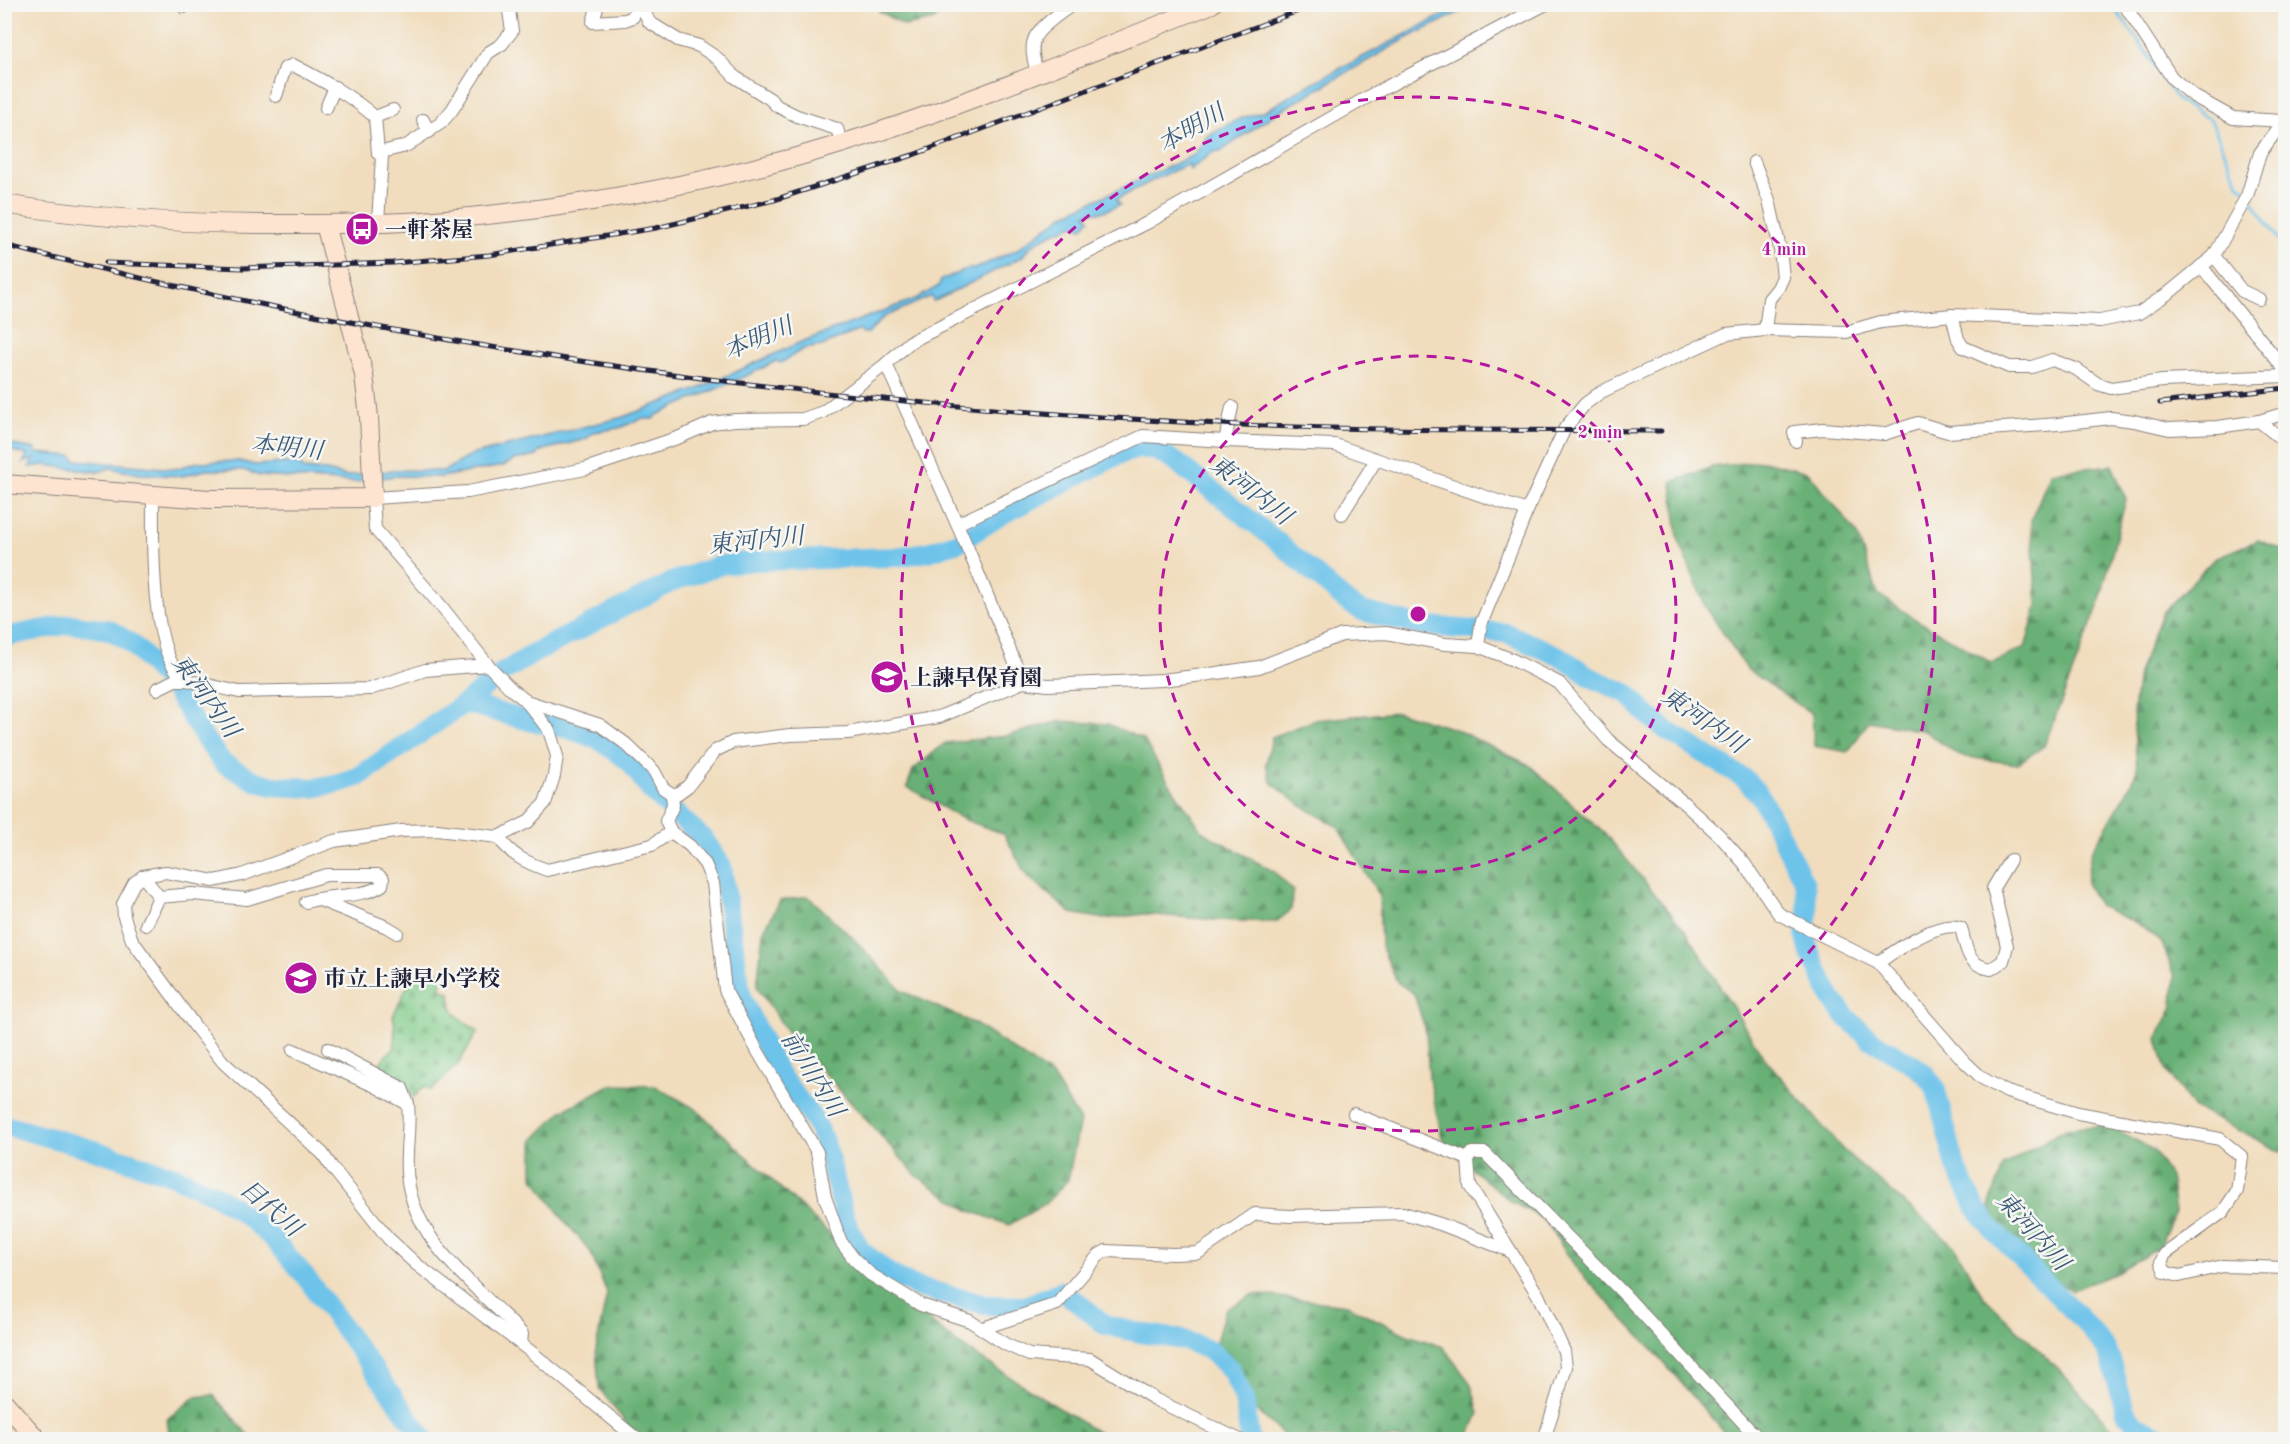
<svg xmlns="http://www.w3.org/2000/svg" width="2290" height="1444" viewBox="0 0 2290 1444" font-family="'Old Standard TT','Noto Serif JP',serif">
  <defs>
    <pattern id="forest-firs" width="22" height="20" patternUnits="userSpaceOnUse" patternTransform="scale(1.5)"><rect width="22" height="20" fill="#68b075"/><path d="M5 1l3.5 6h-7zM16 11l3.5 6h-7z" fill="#558f61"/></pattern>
    <pattern id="cemetery-stones" width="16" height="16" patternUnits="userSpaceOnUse" patternTransform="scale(1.5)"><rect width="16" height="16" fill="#81cc89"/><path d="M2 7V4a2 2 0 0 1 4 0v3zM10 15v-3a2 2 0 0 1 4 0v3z" fill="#6faf77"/></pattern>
  </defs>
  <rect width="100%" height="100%" fill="#f6f6f2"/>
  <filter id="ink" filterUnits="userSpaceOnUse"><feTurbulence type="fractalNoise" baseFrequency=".0167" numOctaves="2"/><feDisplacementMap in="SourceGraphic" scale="12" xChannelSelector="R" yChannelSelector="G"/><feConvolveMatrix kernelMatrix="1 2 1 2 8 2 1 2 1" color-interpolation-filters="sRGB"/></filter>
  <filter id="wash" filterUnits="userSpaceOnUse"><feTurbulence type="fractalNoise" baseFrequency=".008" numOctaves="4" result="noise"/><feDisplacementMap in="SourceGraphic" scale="24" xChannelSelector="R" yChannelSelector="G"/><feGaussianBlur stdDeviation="1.35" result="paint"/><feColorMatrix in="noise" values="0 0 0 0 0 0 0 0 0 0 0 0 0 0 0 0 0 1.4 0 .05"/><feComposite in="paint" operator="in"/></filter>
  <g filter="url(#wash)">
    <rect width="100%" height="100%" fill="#f1ddbd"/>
    <g fill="url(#forest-firs)" stroke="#456958" stroke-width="1.5">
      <polygon points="877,5 877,4 950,5 934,20 905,26 879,11"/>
      <polygon points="1763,461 1808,472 1856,532 1878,594 1920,622 1992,663 2025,648 2037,606 2031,520 2051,472 2112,465 2126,499 2099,604 2044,746 2017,764 1960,756 1924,731 1869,721 1848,752 1814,746 1812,714 1747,669 1705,606 1678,538 1672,482 1712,467"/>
      <polygon points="2258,540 2286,551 2285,1154 2194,1108 2166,1071 2157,1039 2173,1006 2175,976 2161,941 2138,924 2099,906 2086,883 2091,852 2124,798 2137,770 2133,713 2138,673 2162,614 2215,558"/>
      <polygon points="1398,712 1455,729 1529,765 1607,836 1688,934 1762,1055 1842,1149 1954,1246 1983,1296 2063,1374 2122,1439 1730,1439 1651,1348 1577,1269 1545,1220 1510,1201 1465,1163 1442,1138 1429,1076 1426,1032 1414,994 1397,982 1381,945 1379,895 1337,826 1300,805 1271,782 1266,764 1272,737 1315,720"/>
      <polygon points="1060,721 1108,724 1144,740 1169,783 1203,832 1275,872 1293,891 1291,910 1276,922 1215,920 1144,914 1104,919 1071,913 1026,875 1004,834 963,819 907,787 913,770 945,743 1006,736"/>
      <polygon points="808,896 854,939 902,991 975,1024 1052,1076 1080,1121 1068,1180 1045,1204 1009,1225 968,1210 917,1176 788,1033 757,987 763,932 780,901"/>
      <polygon points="610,1085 655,1086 696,1109 852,1255 958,1344 1108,1439 638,1439 599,1388 596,1349 607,1293 590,1251 563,1219 533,1177 533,1140 562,1111"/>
      <polygon points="2109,1125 2153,1150 2170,1176 2175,1212 2159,1248 2111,1275 2073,1290 2040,1276 2003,1238 1989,1206 2004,1165 2065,1129"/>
      <polygon points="1254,1294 1347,1305 1405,1334 1443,1347 1471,1384 1479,1413 1468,1439 1288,1439 1255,1409 1214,1349 1225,1310"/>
      <polygon points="213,1395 252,1439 170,1439 167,1419 195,1397"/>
    </g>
    <path fill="url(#cemetery-stones)" stroke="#527762" stroke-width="1.5" d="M 414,971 L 442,972 L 441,990 L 450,992 C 450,1014 460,1020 478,1031 L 459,1063 L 432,1090 L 424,1086 L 414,1097 L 380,1063 L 386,1055 L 395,1048 C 393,1037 397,1027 393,1016 Z"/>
    <path fill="#6dc3ea" stroke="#487292" stroke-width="1.5" d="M 1462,5 L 1481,5 L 1472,6 L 1400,42 L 1276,113 L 1220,152 L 1213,152 L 1190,170 L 1190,164 C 1163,174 1141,186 1116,200 L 1120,205 L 1101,212 L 1091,212 L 1086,214 L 1090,219 L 1082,228 L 1074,225 C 1057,231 1032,240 1022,257 L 937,300 L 933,301 L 932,296 L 884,317 L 868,333 L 863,333 L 860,330 L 822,346 L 803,349 L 781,363 L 776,361 C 737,382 697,396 657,415 L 654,419 L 641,419 L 619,428 L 594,432 L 586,439 L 540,451 L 537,456 L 514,460 L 503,466 L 441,477 L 395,476 L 355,482 L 260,476 L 243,470 L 206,470 L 182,476 L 140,474 L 110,468 L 98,472 L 45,465 L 29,467 L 34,459 L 23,463 L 27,455 L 5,449 L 4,443 L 35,449 L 37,453 L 73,456 L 75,460 L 175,469 L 198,462 L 240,461 L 255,465 L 284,463 L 300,464 L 303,469 L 327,471 L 346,476 L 398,470 L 444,471 L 471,455 L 623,417 L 698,389 L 801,342 L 918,298 L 939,286 L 941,280 L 967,269 L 974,269 L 1016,250 L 1065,214 L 1194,155 L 1208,135 L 1239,119 L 1265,111 L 1307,86 Z"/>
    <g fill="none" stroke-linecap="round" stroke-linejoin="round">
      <g stroke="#6dc3ea" stroke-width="3">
        <polyline points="2111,4 2138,40 2177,100 2211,120 2238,183 2245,189"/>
        <polyline points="2250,197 2286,251"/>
      </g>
      <g stroke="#6dc3ea" stroke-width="20">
        <polyline points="4,637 70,624 110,630 131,643 172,686 207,742 223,763 255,781 273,786 313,788 339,783 358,777 465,703 503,672 538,651 674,581 721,565 753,561 895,557 928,552 959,542 1003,514 1118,455 1138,449 1153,449 1176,462 1272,537 1347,602 1362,611 1417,625 1506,633 1561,657 1592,678 1628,694 1644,712 1666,730 1745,779 1761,797 1805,884 1808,913 1805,934 1810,953 1832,999 1847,1018 1870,1039 1914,1065 1926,1075 1935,1087 1956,1167 1976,1208 1993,1230 2086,1324 2105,1347 2111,1360 2125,1410 2135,1425 2169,1440"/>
        <polyline points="465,703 533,722 569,729 599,740 629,761 651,791 704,839 722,866 742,999 778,1072 814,1120 826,1145 846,1221 860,1249 890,1274 920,1288 987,1305 1025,1306 1061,1291 1079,1303 1105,1325 1140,1333 1184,1340 1209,1350 1231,1370 1244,1399 1250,1440"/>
        <polyline points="4,1125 91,1149 174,1176 212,1193 244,1214 272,1238 305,1276 425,1440"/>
      </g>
    </g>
  </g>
  <g filter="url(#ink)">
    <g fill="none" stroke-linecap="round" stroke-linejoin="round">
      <defs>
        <g id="street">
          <polyline points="183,4 184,7"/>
          <polyline points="598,4 593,22 625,20 633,17 637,4"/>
          <polyline points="641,4 649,22 678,40 699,46 717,58 735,77 770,99 777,106 797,116 837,129 842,144"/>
          <polyline points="2124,4 2172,78 2195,97 2233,118 2282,121"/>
          <path d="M 1037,74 C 1035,63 1030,51 1034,40 C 1037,28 1062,12 1073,4"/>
          <path d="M 276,96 L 285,68 L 293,65 C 322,80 350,95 375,117 L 378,153"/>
          <polyline points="326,108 335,87"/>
          <polyline points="375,117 393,110"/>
          <polyline points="423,120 429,132"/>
          <polyline points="1754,162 1769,200 1780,249 1783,277 1778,288 1769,299 1765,330"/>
          <polyline points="378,223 382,156 378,153 406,146 441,123 452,110 488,53 502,44 512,31 508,4"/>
          <polyline points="2214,256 2242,291 2259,299"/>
          <polyline points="2201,266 2286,371"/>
          <polyline points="1952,315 1958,339 1963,347 2009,367 2032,367 2052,360 2076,369 2098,384 2111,388 2162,381 2286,376"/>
          <polyline points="886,364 968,549 1023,682"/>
          <polyline points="1232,407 1225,441 1335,445 1527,511"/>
          <polyline points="2259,421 2286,413"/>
          <polyline points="1796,441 1794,432 1823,429 1884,434 1918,423 1948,432 2058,424 2111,418 2134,421 2169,429 2218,427 2259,421 2284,441 2286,445"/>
          <path d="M 153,495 C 153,535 149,658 186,680"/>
          <polyline points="1342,514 1376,460"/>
          <polyline points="957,524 1143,436 1225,441"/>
          <polyline points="1478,646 1481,624 1527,511 1565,428 1585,404 1601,392 1726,334 1765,330 1846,332 1881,322 1952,315 2100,321 2139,313 2170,292 2214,256 2247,196 2260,153 2286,118"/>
          <polyline points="157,689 175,680 186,680 239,692 370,689 425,670 488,665"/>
          <polyline points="526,701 600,725 626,744 654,771 663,788 672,794 677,794 688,786 715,751 733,742 790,735 848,733 939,717 1023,682 1048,685 1162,680 1203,675 1259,667 1342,635 1386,633 1445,644 1478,646 1513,660 1559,683 1608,740 1684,803 1719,835 1744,863 1779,914 1878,963 1964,1061 1982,1078 2007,1092 2078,1113 2220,1139 2242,1157 2237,1191 2223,1212 2165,1254 2161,1262 2165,1272 2179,1276 2223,1266 2286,1268"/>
          <polyline points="672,794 673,805 666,821 671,832 690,846 705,864 713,883 725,990 757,1050 817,1152 825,1197 841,1242 854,1259 870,1274 921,1305 970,1321 1005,1344 1029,1355 1090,1359 1156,1400 1240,1440"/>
          <path d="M 498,837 C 512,856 525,862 547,870 L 652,845 L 671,832"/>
          <polyline points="143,876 159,897 146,925"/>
          <path d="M 159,897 L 192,894 L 247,899 L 326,875 L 378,875 L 383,879 L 382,885 C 364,898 329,894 306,902"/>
          <polyline points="317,899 387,927 397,933"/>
          <path d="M 1878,963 C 1896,950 1939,919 1961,928 C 1967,949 1966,965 1991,969 L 2003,961 L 2007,946 L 1993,888 L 2010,860"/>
          <polyline points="328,1049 402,1088 408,1104"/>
          <path d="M 293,1050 L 375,1086 L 408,1104 C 411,1131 403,1159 409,1187 C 421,1249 482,1290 522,1334 L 521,1344"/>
          <polyline points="1354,1114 1468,1159"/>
          <polyline points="983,1328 1057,1304 1099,1255 1106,1251 1173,1254 1198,1253 1255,1214 1290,1216 1403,1213 1440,1224 1510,1251"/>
          <polyline points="638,1440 530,1351 416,1264 388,1238 331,1166 323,1154 223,1062 194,1025 132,940 124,917 123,904 134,883 143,876 166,872 214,881 242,875 334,841 401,831 437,830 498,837 528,822 545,803 554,776 557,756 549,730 525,700 512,690 488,665 441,606 375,529 373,498 468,492 585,469 680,437 712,423 735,420 803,419 823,412 886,364 910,342 1147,223 1373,94 1546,4"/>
          <polyline points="1544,1440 1566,1367 1564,1351 1538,1295 1470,1186 1468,1159 1472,1153 1485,1153 1626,1296 1749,1429 1761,1440"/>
        </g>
        <g id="secondary">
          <path d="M 4,204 C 89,218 174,223 259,224 C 313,224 368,225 422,221 C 560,211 712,184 844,143 C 970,104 1090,52 1212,4"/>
          <polyline points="4,484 209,499 373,498 369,417 364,375 325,224"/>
          <polyline points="4,1402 38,1440"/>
        </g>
      </defs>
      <use href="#street" stroke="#8a807c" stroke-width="14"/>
      <use href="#secondary" stroke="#8a807c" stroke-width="20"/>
      <use href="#street" stroke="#fff" stroke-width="12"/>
      <use href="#secondary" stroke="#fde4d1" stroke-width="18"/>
      <defs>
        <g id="rail">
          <path d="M 4,245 C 408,348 825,406 1241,425 C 1381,431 1521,430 1661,431"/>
          <polyline points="106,263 243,268 393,263 489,255 656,228 774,200 913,155 1317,4"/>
          <polyline points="2160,403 2286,388"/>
        </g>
      </defs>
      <use href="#rail" stroke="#22223b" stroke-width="5"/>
      <use href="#rail" stroke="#f6f6f2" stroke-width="3" stroke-dasharray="9" stroke-linecap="butt"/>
    </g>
  </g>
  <g fill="none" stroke="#b5179e" stroke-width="3" stroke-dasharray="10 8">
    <circle cx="1418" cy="614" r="258"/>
    <circle cx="1418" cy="614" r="517"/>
  </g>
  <defs>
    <symbol id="bus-disc" viewBox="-11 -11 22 22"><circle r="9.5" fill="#b5179e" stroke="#f6f6f2"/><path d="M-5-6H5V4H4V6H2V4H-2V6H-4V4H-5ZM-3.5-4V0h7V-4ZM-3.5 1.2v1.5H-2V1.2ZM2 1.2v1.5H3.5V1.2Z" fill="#fff"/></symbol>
    <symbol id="school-disc" viewBox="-11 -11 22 22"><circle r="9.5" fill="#b5179e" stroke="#f6f6f2"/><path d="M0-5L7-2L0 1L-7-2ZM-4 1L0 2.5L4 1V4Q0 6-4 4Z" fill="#fff"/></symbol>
  </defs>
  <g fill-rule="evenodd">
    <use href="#bus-disc" x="343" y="210" width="38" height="38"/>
    <use href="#school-disc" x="868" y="658" width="38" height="38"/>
    <use href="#school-disc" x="282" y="959" width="38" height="38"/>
  </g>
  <g text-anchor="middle" stroke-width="5" stroke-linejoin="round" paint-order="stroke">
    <g font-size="22" font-weight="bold" fill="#22223b" stroke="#f6f6f2" text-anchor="start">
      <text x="385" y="237">一軒茶屋</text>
      <text x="910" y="685">上諫早保育園</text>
      <text x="324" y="986">市立上諫早小学校</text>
    </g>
    <g font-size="24" font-style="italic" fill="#3c5a78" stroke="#f6f6f2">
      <text transform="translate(1191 128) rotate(-30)" y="8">本明川</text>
      <text transform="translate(758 338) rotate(-23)" y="8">本明川</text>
      <text transform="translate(287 447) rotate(6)" y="8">本明川</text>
      <text transform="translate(1251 490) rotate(38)" y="8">東河内川</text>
      <text transform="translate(756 540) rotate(-6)" y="8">東河内川</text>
      <text transform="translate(206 696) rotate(54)" y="8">東河内川</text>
      <text transform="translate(1704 720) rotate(35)" y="8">東河内川</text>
      <text transform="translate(813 1074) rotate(58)" y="8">前川内川</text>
      <text transform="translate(271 1208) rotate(41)" y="8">目代川</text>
      <text transform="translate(2033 1231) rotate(48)" y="8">東河内川</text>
    </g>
  </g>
  <circle cx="1418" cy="614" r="9" fill="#b5179e" stroke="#f6f6f2" stroke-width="3"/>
  <g font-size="18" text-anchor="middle" font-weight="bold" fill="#b5179e" stroke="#f6f6f2" stroke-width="5" stroke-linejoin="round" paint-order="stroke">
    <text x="1784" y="255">4 min</text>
    <text x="1600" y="438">2 min</text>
  </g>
  <rect width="2290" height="1444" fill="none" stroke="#f6f6f2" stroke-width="24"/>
</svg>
